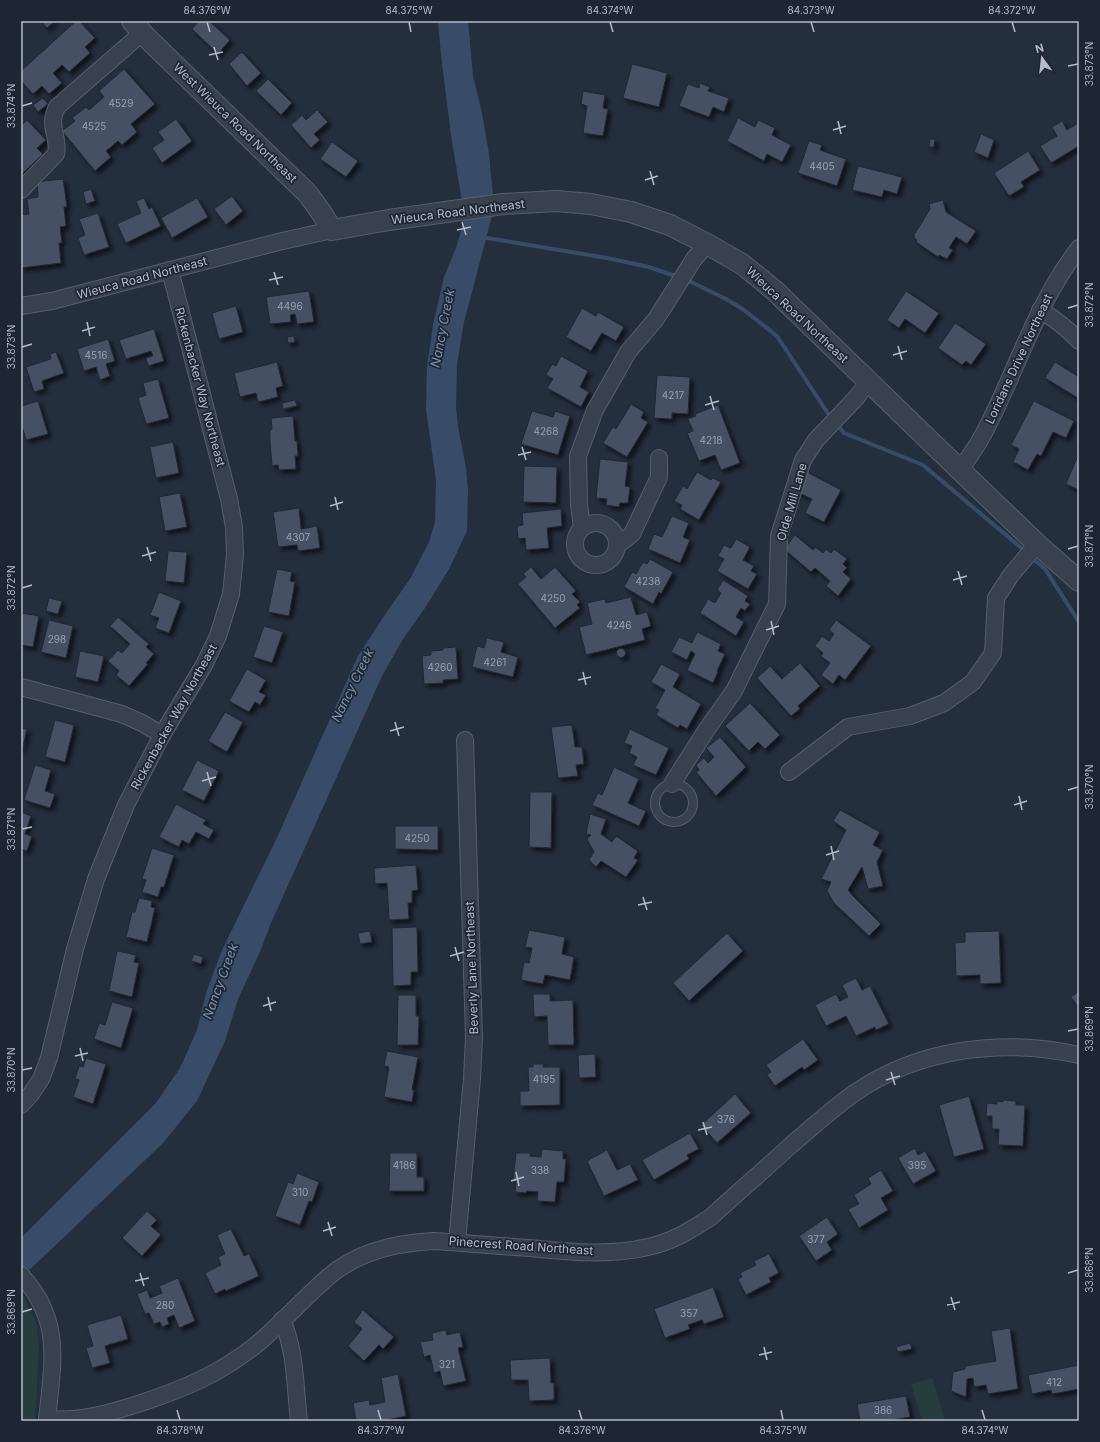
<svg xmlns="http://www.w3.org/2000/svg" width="1100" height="1442" viewBox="0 0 1100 1442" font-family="Inter,sans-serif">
  <defs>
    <filter id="shadow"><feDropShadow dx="3.5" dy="3.5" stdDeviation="2" flood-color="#0009"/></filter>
  </defs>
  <rect width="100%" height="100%" fill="#242f3e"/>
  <g fill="#263c3f">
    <polygon points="21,1291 36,1322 39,1346 35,1421 21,1421"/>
    <polygon points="933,1378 945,1421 922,1421 911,1384"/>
  </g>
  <polygon fill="#394c67" points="438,21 468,21 473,76 482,113 489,154 493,196 492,216 464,322 457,364 456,406 458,427 466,468 468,489 467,531 449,569 427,605 403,639 382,676 271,923 260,952 238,999 225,1041 197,1101 163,1143 21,1278 21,1238 156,1103 180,1068 197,1030 206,993 222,950 276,840 358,656 386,613 410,579 429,542 435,522 436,480 426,409 427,367 433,325 444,277 456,248 462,228 463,207 451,135 441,55"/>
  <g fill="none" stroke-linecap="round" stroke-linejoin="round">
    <g stroke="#394c67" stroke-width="4">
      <polyline points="481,237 607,258 649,267 678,277"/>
      <polyline points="685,279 726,299 744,310 777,336 831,418"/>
      <polyline points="836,423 844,433 923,465 1026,552"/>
      <polyline points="1031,557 1045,569 1079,622"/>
    </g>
  </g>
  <g fill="#455162" stroke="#1f2835" filter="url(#shadow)">
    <polygon points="41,21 55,21 47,28"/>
    <polygon points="76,21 79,21 95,38 85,47 90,53 69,72 62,65 53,73 62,83 49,94 42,86 33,94 21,81 21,71"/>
    <polygon points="199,21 209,21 230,40 218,54 192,29"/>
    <polygon points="242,52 261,73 247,86 229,64"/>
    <polygon points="632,64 667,73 659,107 623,98"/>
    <polygon points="124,69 155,104 131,124 137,132 122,145 118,141 106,151 111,157 95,171 62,131 75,121 72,118 86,107 89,110 104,97 99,91"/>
    <polygon points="268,79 292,103 281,115 256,91"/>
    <polygon points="700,83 710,87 708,91 729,98 724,112 713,107 709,117 679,106 688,84 699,88"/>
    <polygon points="583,91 605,95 603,108 608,109 603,136 583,133 587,106 581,104"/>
    <polygon points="43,98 48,104 38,112 33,105"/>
    <polygon points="317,110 328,122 314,134 320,140 311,148 291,125 302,115 306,120"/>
    <polygon points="738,118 755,127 758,120 775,128 772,135 791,145 782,162 767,154 764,161 727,141"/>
    <polygon points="176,119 192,141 162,163 152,148 164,140 158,132"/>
    <polygon points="27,120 46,140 37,148 43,154 21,175 21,126"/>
    <polygon points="1062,121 1067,130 1078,123 1079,146 1051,163 1040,146 1057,136 1052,127"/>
    <polygon points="981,134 994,140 988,158 974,152"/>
    <polygon points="930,139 935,139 934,147 929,147"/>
    <polygon points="809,141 822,145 820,150 846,159 837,186 798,173"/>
    <polygon points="332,142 358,161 346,177 320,159"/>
    <polygon points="1028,151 1040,170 1021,182 1024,187 1009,196 994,173"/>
    <polygon points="858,166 902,177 897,194 884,190 882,197 852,190"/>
    <polygon points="63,179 67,207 64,207 66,226 60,227 62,243 59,243 61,263 21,268 21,215 29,214 27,199 38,197 37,182"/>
    <polygon points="91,189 95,201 86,204 83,192"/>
    <polygon points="232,196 243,211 226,225 214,209"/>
    <polygon points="144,198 149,209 152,207 161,226 126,243 117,224 141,213 136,201"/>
    <polygon points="197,198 208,217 172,238 161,218"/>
    <polygon points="943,200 946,212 976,231 967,244 956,237 949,248 953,250 947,259 939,255 938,257 916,242 917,240 915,239 914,235 930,209 929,204"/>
    <polygon points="98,213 109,247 84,255 78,238 85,235 79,219"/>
    <polygon points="309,291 314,322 297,324 295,314 290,315 291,322 270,324 266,297"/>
    <polygon points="906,291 939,313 925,333 905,319 899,328 887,320"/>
    <polygon points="236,306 243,332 219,339 212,313"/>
    <polygon points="582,308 596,316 598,312 624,327 616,341 602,333 591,351 566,337"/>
    <polygon points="955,323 986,344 971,365 966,361 962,365 938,348"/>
    <polygon points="154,329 164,361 148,366 146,358 153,356 151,351 126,359 119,340"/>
    <polygon points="294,336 295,342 288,343 287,337"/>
    <polygon points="108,339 115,361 106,364 110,376 100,380 96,367 84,371 77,349"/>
    <polygon points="56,352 64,373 42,381 44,389 34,392 26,367 51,359 50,354"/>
    <polygon points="561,356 588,371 580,387 589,392 581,407 547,388 553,379 546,375 552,364 556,366"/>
    <polygon points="277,362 283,386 276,388 278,397 258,402 256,393 240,397 234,373"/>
    <polygon points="1055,362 1079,377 1078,398 1045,378"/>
    <polygon points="657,375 690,377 688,414 672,413 672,419 654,418"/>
    <polygon points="158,379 169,418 146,424 138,398 146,395 143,383"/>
    <polygon points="295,400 297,406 283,409 282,403"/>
    <polygon points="38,401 48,434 26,440 21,423 21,406"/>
    <polygon points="1034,401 1074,421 1066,438 1053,432 1041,456 1037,454 1028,470 1013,462 1019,449 1011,445"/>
    <polygon points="631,404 644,412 641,418 648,422 627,457 603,443 613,427 616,429"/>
    <polygon points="718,405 740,463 721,470 715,455 699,461 687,433 693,431 688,419 696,416 695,414"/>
    <polygon points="532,411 553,417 555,411 570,416 558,455 521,444"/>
    <polygon points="293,416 295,441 297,441 298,456 295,456 296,469 279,470 278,465 272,466 270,441 270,430 272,429 271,418"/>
    <polygon points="173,442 179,473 156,478 150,447"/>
    <polygon points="1079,453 1079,490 1066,484"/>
    <polygon points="600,459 628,462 625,486 630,487 628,503 620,503 619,507 606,505 607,499 596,498"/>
    <polygon points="524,466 557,467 556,503 523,502"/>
    <polygon points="805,471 841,490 824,522 805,513 812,499 795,491"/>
    <polygon points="697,472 711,480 713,478 721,482 699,520 680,509 682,505 674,501 683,486 687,489"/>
    <polygon points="180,493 187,527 165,531 159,497"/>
    <polygon points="299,508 301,529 317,526 320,548 298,551 297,545 278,547 273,512"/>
    <polygon points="561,509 562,526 547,528 549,548 526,550 525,538 518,539 517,526 523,525 522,513"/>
    <polygon points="672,516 689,523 683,537 690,540 680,563 648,549 654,534 662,537"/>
    <polygon points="795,535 813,550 815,547 823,553 826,549 831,553 834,549 847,559 843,564 847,568 843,572 851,579 838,596 826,586 830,581 815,568 811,572 784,549"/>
    <polygon points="736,539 750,547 743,560 754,566 751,571 757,574 748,589 717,571 724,559 718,556 724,545 731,548"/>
    <polygon points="168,551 187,552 184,583 165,581"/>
    <polygon points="650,559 673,572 661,594 659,592 653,604 624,587 632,572 636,574 643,562 647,564"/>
    <polygon points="531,567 541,579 555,567 576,591 572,594 580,602 577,605 580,608 555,628 518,584 526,577 523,574"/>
    <polygon points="277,569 292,572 290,581 295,582 289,616 268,612"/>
    <polygon points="723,580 748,596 745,601 750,604 745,611 741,608 736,617 744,622 736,636 700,613 708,599 715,603 721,593 717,590"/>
    <polygon points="159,592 181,601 169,633 155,628 159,618 150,615"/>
    <polygon points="631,597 636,615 647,612 651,626 642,629 645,640 586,655 579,627 592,624 587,603 605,599 606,603"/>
    <polygon points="49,598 62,601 58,614 46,611"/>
    <polygon points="22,613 39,616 33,647 21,645 21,620"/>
    <polygon points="118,617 149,644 146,647 154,654 146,663 148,664 129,686 116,675 119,671 108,661 118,650 122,653 130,644 110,626"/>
    <polygon points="49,620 73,626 66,658 41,652"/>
    <polygon points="836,620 871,646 845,680 839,675 833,684 821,675 830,663 821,656 823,653 815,646 822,636 829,641 834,634 829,630"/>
    <polygon points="264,626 283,632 272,663 253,657"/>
    <polygon points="697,632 721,644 718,651 725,654 717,671 718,672 713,683 687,670 695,654 691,651 687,660 671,652 679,637 692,643"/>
    <polygon points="487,638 504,642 501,652 518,657 513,677 472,667 477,646 484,648"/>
    <polygon points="456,647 458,679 443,680 443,683 424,684 422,656 431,655 431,651 443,650 443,648"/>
    <circle cx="621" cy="653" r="4.5"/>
    <polygon points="80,651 104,656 98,682 75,677"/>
    <polygon points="800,663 820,686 798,706 800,709 791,716 757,678 770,666 782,679"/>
    <polygon points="661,664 680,674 673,687 701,704 687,729 680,725 678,728 656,715 659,710 655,708 665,690 651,682"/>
    <polygon points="247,669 266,680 259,692 266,695 260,705 255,702 249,712 229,701"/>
    <polygon points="750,703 780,735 765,749 758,742 749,751 725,726"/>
    <polygon points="225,712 243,722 227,752 208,741"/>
    <polygon points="55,720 74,725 65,762 45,757"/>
    <polygon points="572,725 575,747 582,747 584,764 576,765 578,776 558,778 551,727"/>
    <polygon points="21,728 27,729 22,751 21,751"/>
    <polygon points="630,729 669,748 656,775 633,765 637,757 629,753 632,746 624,743"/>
    <polygon points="720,737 746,767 716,796 696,772 699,770 696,765 704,758 708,763 714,757 706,748"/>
    <polygon points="197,760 219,771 204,801 182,790"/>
    <polygon points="35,765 51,770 45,791 55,794 50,808 24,800"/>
    <polygon points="614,767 639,779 628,803 646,811 639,826 592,805 598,793 602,795"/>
    <polygon points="530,792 552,792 551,848 529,847"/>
    <polygon points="176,804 206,820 203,824 214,830 209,839 196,832 189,844 182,840 179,847 159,837"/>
    <polygon points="840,810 880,832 873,845 883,850 877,862 883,886 868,889 862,867 848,890 853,896 881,924 869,936 834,903 827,891 831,882 821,879 846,830 833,821"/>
    <polygon points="21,812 31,816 25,834 32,836 27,851 21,849"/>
    <polygon points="590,814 606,819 601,834 612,842 616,836 638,851 634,858 638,860 626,877 601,861 596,867 589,860 594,852 587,839 591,835 586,834"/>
    <polygon points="395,826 438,826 438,850 395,849"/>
    <polygon points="152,848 174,855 164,887 161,887 158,897 142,892 146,880 142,879"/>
    <polygon points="416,865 418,890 412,891 412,903 408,903 409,919 389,920 387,883 375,884 374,868"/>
    <polygon points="139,898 152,901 151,907 155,908 147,942 126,937 132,912 135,912"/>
    <polygon points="417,927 418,972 411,972 411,985 393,986 392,928"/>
    <polygon points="529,930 565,937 562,954 574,957 570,980 545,975 543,984 521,980 524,962 529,963 532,948 525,947"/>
    <polygon points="370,931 372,942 360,944 358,933"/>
    <polygon points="999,931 1001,983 980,984 980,975 956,976 955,943 965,942 965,932"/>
    <polygon points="727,933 743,951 689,1001 673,983"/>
    <polygon points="117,951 136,955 134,962 139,963 132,997 109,991"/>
    <polygon points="194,954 203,957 201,964 191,961"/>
    <polygon points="856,978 862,990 870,986 889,1024 876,1030 875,1027 856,1036 846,1016 826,1026 815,1005 836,994 840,1001 848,997 842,985"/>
    <polygon points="1079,991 1079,1008 1071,997"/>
    <polygon points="533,994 550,994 550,1001 573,1000 574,1045 548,1045 547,1016 534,1017"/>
    <polygon points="398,995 416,995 416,1016 419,1016 418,1045 397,1045"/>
    <polygon points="112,1002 133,1008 121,1048 94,1039 99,1023 105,1025"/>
    <polygon points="803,1039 818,1060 804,1070 802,1067 775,1086 767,1075 771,1072 766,1065"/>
    <polygon points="387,1051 418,1057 412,1090 414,1090 412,1102 384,1097 389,1067 384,1066"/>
    <polygon points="595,1054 596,1077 579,1078 578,1055"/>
    <polygon points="86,1058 106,1064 93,1104 73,1097 79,1080 75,1079 79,1066 83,1067"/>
    <polygon points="533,1064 543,1064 543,1067 560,1067 560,1105 520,1106 520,1091 529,1091 528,1067 533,1067"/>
    <polygon points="735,1094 751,1113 717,1143 701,1125"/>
    <polygon points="969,1096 984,1149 954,1157 939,1105"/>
    <polygon points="1003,1100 1016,1101 1016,1105 1025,1105 1023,1146 998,1145 999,1129 992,1129 992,1116 986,1116 987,1103 997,1104 997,1101 1003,1102"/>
    <polygon points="690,1133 699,1149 687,1155 689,1159 654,1180 642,1160"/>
    <polygon points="915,1148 918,1155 925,1151 936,1171 913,1184 898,1158"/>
    <polygon points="542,1149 563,1151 563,1159 566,1159 564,1182 557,1182 555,1202 537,1201 538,1192 527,1191 526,1193 515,1192 516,1181 513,1181 516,1153 530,1153 530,1156 541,1157"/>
    <polygon points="607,1150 617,1170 630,1164 638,1180 604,1196 587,1161"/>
    <polygon points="390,1153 417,1153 417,1177 424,1177 424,1191 389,1191"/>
    <polygon points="881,1170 893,1191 881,1198 888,1210 859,1228 848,1209 859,1204 854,1195 871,1184 868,1178"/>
    <polygon points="297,1173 319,1182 312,1202 309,1201 300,1225 275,1216 288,1182 293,1184"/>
    <polygon points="147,1211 157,1220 151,1226 161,1235 142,1256 122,1238"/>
    <polygon points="827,1217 838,1234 827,1242 832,1250 816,1261 799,1236"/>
    <polygon points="231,1229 244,1256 249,1254 259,1276 226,1291 225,1289 215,1294 205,1273 221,1265 218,1257 225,1254 217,1235"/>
    <polygon points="769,1254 779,1273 769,1278 771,1282 746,1295 738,1279 742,1277 740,1273 756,1265 754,1261"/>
    <polygon points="178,1278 195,1321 179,1328 174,1315 167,1318 169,1324 162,1327 160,1322 154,1324 149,1313 145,1314 137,1294 147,1290 150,1298 162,1293 159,1286"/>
    <polygon points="713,1287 724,1317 704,1324 702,1320 688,1325 690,1329 665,1338 654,1309"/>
    <polygon points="363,1310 394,1337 383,1349 379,1345 364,1361 348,1346 362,1329 354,1322"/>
    <polygon points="121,1315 128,1339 105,1346 110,1363 92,1368 86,1348 93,1346 87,1325"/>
    <polygon points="1010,1328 1018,1389 988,1394 986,1385 974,1387 973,1378 967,1379 966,1397 951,1391 953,1372 965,1369 965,1366 996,1361 991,1331"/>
    <polygon points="446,1330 447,1335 460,1332 463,1347 458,1348 466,1381 443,1386 440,1371 434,1373 430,1355 424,1357 420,1342 433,1340 432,1333"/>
    <polygon points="910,1343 912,1349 898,1352 896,1347"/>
    <polygon points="550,1358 551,1383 554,1383 554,1400 529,1401 528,1380 511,1380 510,1360"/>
    <polygon points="1079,1365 1079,1389 1052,1394 1051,1390 1032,1394 1028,1375"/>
    <polygon points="398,1374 406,1416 382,1421 356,1421 353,1403 369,1400 370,1405 385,1402 381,1378"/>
    <polygon points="906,1396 910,1417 887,1421 860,1421 857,1404"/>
  </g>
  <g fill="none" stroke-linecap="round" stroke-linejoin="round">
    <defs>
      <circle id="service" cx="674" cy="803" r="19"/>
      <g id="minor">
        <path d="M 21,190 L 56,154 C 60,138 47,126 57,107 L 142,33"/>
        <polyline points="21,306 52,301 278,242 332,230"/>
        <path d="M 1040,310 C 1055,319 1067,328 1079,341"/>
        <path d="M 960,470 C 970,456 980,442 987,427 C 1018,367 1037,302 1079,248"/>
        <circle cx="596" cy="544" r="21"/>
        <polyline points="582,528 579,505 578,456 595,410 628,352 656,319 694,259 707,244"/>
        <polyline points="618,545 632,534 659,477 659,458"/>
        <polyline points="21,687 122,714 142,723 162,735"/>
        <polyline points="789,772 848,727 910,716 944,703 973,682 993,653 996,598 1011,575 1037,544"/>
        <polyline points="672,784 707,729 734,691 777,604 779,536 803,460 816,440 857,397 868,382"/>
        <polyline points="21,1105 31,1094 41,1079 49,1058 75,949 96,879 126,805 162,735 204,665 218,636 231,594 235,555 234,527 229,499 170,270"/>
        <polyline points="457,1242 472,1079 474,1037 465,740"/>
        <path d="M 21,1275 C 64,1322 52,1364 47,1421"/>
        <path d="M 282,1320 C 296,1351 295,1388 299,1421"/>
        <path d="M 47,1419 C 80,1422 110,1413 141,1403 C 186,1388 219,1374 256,1345 C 281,1324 303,1299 327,1278 C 356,1252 395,1243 433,1241 C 465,1243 498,1246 530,1248 C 568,1252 611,1256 648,1247 C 672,1242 691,1230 711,1217 C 737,1193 764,1170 790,1146 C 811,1128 831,1110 853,1094 C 919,1048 1002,1038 1079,1055"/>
      </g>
      <polyline id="tertiary" points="132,21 146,37 308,194 321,212 332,230 389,220 503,204 556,201 591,204 631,212 670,225 707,244 742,264 774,290 960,470 1037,544 1079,581"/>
    </defs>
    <use href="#service" stroke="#565f6c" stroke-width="10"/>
    <use href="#minor" stroke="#565f6c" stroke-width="18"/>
    <use href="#tertiary" stroke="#565f6c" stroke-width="22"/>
    <use href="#service" stroke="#38414e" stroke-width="8"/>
    <use href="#minor" stroke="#38414e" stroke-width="16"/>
    <use href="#tertiary" stroke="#38414e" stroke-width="20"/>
  </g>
  <path fill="none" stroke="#b4bcc9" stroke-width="1.5" d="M 207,22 L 210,32M 409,22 L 411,32M 610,22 L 613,32M 811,22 L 814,32M 1012,22 L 1015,32M 214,47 L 218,60M 209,55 L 223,52M 1068,66 L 1078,64M 22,106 L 32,103M 838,121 L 841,134M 833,130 L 846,126M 650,171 L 654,185M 645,180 L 658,176M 462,222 L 466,235M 457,230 L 471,227M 274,272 L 278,285M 269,280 L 283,277M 1068,308 L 1078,305M 87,322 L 90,336M 82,331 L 95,327M 898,346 L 902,360M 22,347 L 32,344M 893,355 L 907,351M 710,396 L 714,410M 705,405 L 719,401M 522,447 L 526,460M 518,455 L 531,452M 335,497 L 338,510M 330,506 L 343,502M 147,547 L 151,561M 1068,549 L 1078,546M 142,556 L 156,552M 958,571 L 962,585M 953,580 L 967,576M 22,588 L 32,585M 771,621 L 774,635M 766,630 L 779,626M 583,672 L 586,685M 578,680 L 591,677M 395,722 L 399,736M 390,731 L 404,727M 207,772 L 211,786M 202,781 L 216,777M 1068,790 L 1078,787M 1019,796 L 1022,810M 1014,805 L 1027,801M 22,829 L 32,827M 831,846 L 834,860M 826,855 L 839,851M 643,897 L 647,910M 638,905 L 652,902M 455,947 L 459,961M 450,956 L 464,952M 268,997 L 271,1011M 263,1006 L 276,1002M 1068,1031 L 1078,1029M 80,1048 L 83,1061M 75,1056 L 88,1053M 22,1070 L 32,1068M 891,1072 L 895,1085M 886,1080 L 900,1076M 703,1122 L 707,1135M 698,1130 L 712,1127M 516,1172 L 519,1186M 511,1181 L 524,1177M 328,1222 L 332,1236M 323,1231 L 336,1227M 140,1273 L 144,1286M 1068,1273 L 1078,1270M 135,1281 L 149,1278M 951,1297 L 955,1310M 947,1305 L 960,1302M 22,1312 L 32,1309M 764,1347 L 767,1360M 759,1355 L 772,1352M 177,1410 L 180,1420M 378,1410 L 381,1420M 579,1410 L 582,1420M 781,1410 L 783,1420M 982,1410 L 985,1420"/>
  <g text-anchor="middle" stroke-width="3.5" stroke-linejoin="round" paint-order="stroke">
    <g font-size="10" fill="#98a1af">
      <text x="121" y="107">4529</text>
      <text x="94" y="130">4525</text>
      <text x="822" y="170">4405</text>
      <text x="290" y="310">4496</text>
      <text x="96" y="359">4516</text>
      <text x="673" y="399">4217</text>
      <text x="546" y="435">4268</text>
      <text x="711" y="444">4218</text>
      <text x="298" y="541">4307</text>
      <text x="648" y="585">4238</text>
      <text x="553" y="602">4250</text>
      <text x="619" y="629">4246</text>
      <text x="57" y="643">298</text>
      <text x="495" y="666">4261</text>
      <text x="440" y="671">4260</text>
      <text x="417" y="842">4250</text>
      <text x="544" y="1083">4195</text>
      <text x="726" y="1123">376</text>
      <text x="404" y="1169">4186</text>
      <text x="917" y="1169">395</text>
      <text x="540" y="1174">338</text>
      <text x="300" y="1196">310</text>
      <text x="816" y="1243">377</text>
      <text x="165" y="1309">280</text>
      <text x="689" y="1317">357</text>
      <text x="447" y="1368">321</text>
      <text x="1054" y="1386">412</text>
      <text x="883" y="1414">386</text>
    </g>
    <g font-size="12" fill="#b4bcc9" stroke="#1d2633">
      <text transform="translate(235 123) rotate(44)" y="4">West Wieuca Road Northeast</text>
      <text transform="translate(458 212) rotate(-7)" y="4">Wieuca Road Northeast</text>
      <text transform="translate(142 278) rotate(-15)" y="4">Wieuca Road Northeast</text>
      <text transform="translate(797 315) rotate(43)" y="4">Wieuca Road Northeast</text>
      <text transform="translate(1019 359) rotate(-65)" y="4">Loridans Drive Northeast</text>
      <text transform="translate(200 387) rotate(75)" y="4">Rickenbacker Way Northeast</text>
      <text transform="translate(792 502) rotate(-74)" y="4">Olde Mill Lane</text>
      <text transform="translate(174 717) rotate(-61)" y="4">Rickenbacker Way Northeast</text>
      <text transform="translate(472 968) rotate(-92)" y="4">Beverly Lane Northeast</text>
      <text transform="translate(521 1246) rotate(4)" y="4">Pinecrest Road Northeast</text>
    </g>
    <g font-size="13" font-style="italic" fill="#7c92b1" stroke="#1d2633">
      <text transform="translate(442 328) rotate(-79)" y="5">Nancy Creek</text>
      <text transform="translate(352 685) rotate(-64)" y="5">Nancy Creek</text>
      <text transform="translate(220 981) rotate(-70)" y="5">Nancy Creek</text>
    </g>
  </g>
  <rect width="1100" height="1442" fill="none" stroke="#1d2633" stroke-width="44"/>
  <g transform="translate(1042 58) rotate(345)" stroke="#1d2633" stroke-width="3" paint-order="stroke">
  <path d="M0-3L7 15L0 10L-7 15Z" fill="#b4bcc9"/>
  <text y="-6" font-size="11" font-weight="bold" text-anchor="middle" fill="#b4bcc9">N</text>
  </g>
  <rect x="22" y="22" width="1056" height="1398" fill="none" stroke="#b4bcc9" stroke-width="1.5"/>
  <g font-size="10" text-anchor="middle" fill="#b4bcc9">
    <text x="207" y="14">84.376°W</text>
    <text x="409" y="14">84.375°W</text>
    <text x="610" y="14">84.374°W</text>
    <text x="811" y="14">84.373°W</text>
    <text x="1012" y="14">84.372°W</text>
    <text transform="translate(1089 64) rotate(-90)" y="4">33.873°N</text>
    <text transform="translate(11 106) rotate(-90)" y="4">33.874°N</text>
    <text transform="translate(1089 305) rotate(-90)" y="4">33.872°N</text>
    <text transform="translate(11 347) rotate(-90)" y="4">33.873°N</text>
    <text transform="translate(1089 546) rotate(-90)" y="4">33.871°N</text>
    <text transform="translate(11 588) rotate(-90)" y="4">33.872°N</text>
    <text transform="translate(1089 787) rotate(-90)" y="4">33.870°N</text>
    <text transform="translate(11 829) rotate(-90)" y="4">33.871°N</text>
    <text transform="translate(1089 1029) rotate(-90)" y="4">33.869°N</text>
    <text transform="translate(11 1070) rotate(-90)" y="4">33.870°N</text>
    <text transform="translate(1089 1270) rotate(-90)" y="4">33.868°N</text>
    <text transform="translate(11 1312) rotate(-90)" y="4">33.869°N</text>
    <text x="180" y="1434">84.378°W</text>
    <text x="381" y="1434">84.377°W</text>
    <text x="582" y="1434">84.376°W</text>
    <text x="783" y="1434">84.375°W</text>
    <text x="985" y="1434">84.374°W</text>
  </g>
</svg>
